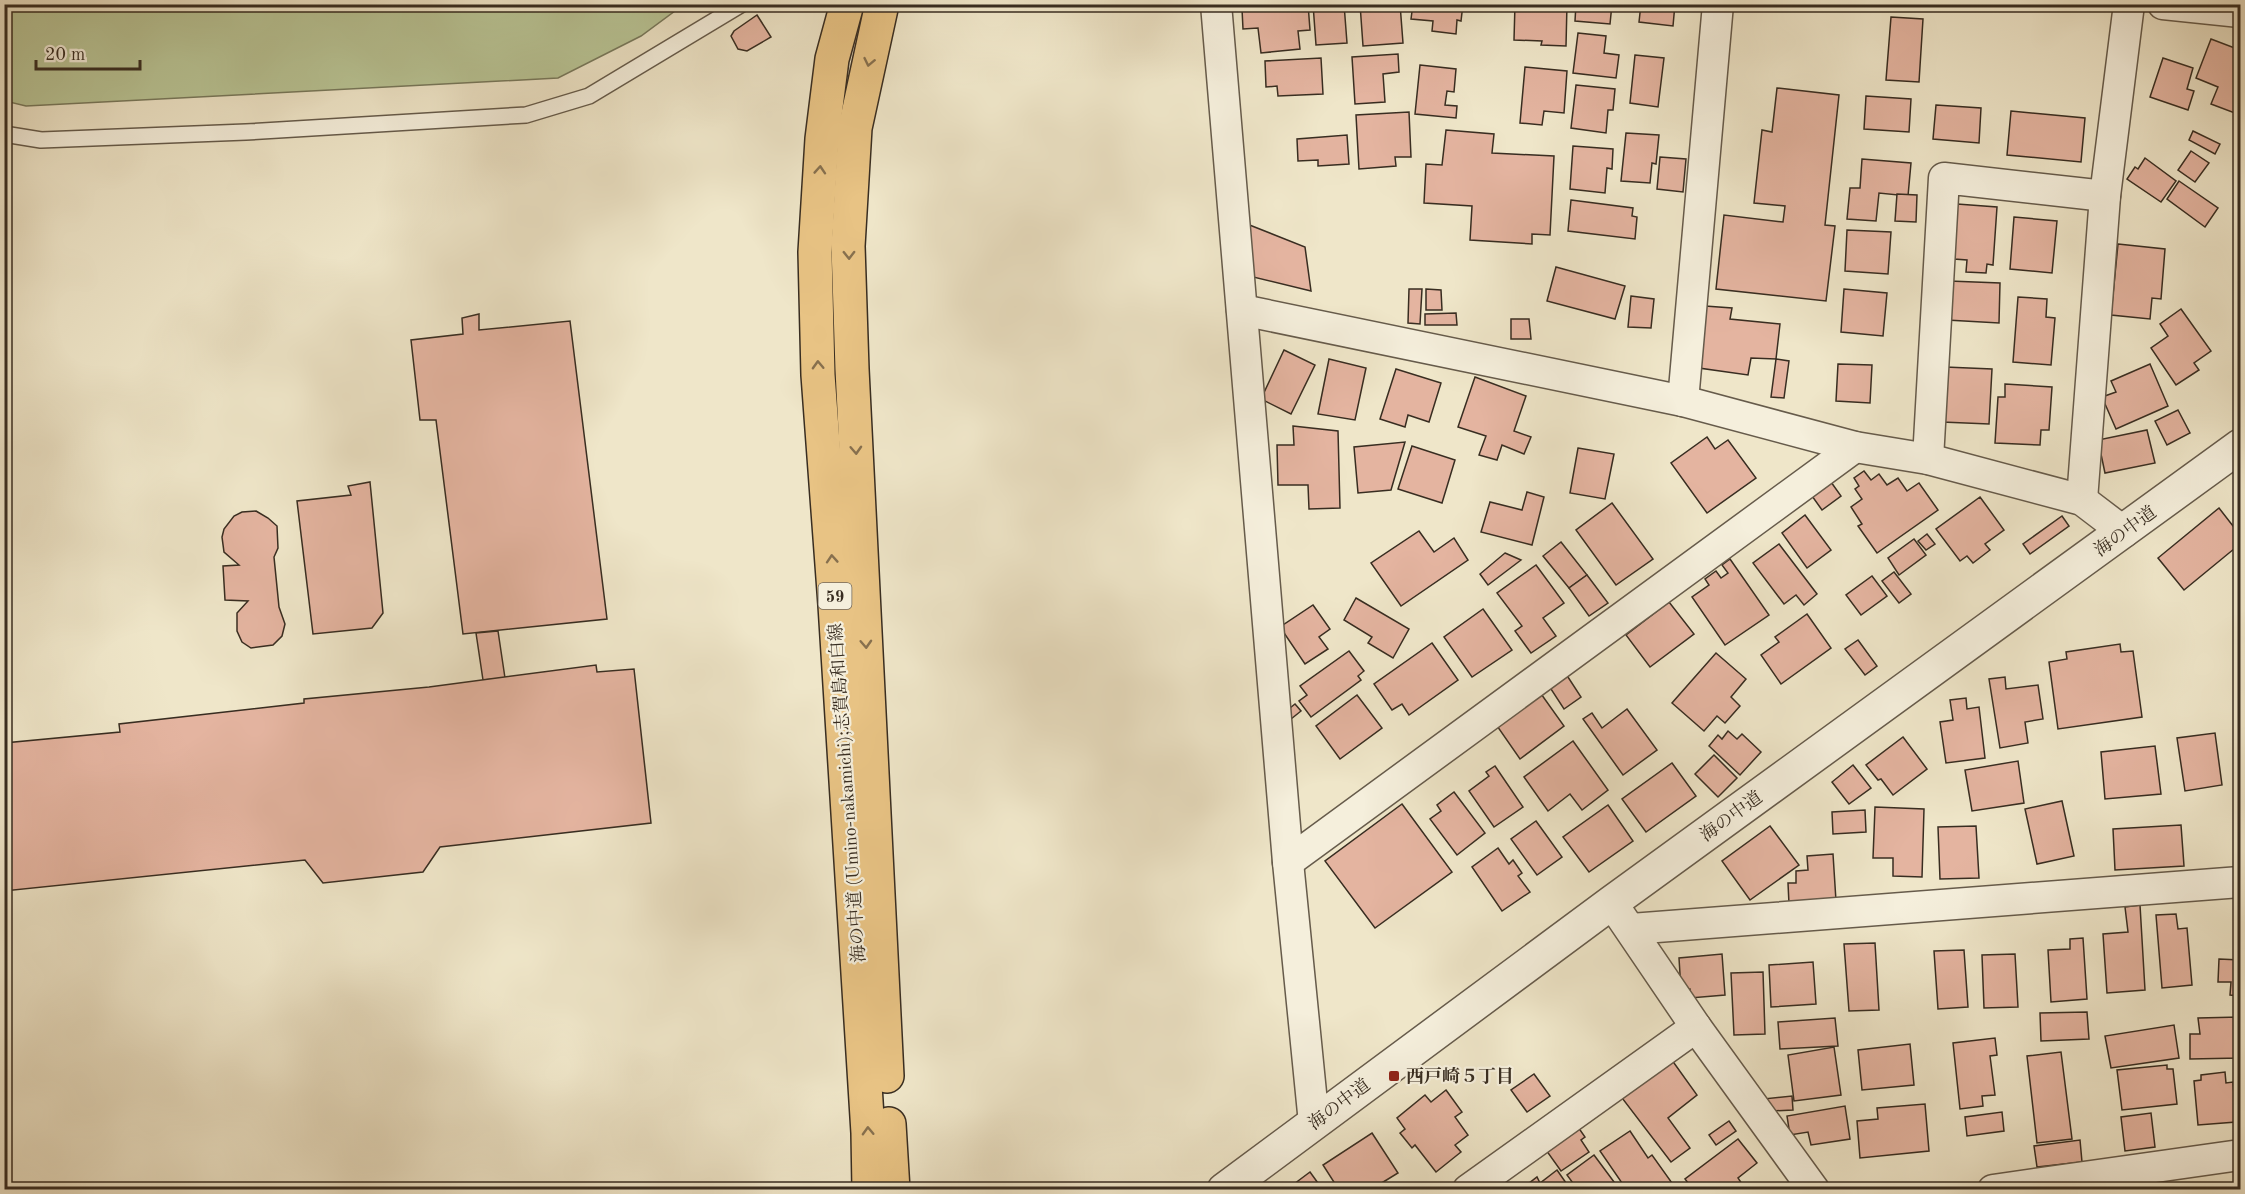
<svg xmlns="http://www.w3.org/2000/svg" width="2245" height="1194" viewBox="0 0 2245 1194" font-family="'Old Standard TT','Noto Serif JP',serif">
  <rect width="100%" height="100%" fill="#efe6c9"/>
  <filter id="stains"><feTurbulence type="fractalNoise" baseFrequency=".00333" numOctaves="4"/><feColorMatrix values="0 0 0 0 .2 0 0 0 0 .09 0 0 0 0 .02 0 0 0 .5 -.17"/></filter>
  <radialGradient id="worn" r=".72"><stop offset=".6" stop-color="#630" stop-opacity="0"/><stop offset="1" stop-color="#630" stop-opacity=".3"/></radialGradient>
  <polygon fill="#b9c596" stroke="#78795c" stroke-width="1.5" points="4,5 5,4 683,5 641,36 558,78 26,106 5,101"/>
  <g fill="#e4b4a0" stroke="#382d21" stroke-width="1.5">
    <polygon points="1289,4 1308,4 1310,30 1298,31 1300,49 1261,53 1258,28 1243,29 1242,9"/>
    <polygon points="1313,4 1344,4 1347,43 1316,45"/>
    <polygon points="1360,4 1400,4 1403,43 1363,46"/>
    <polygon points="1413,4 1463,4 1461,21 1457,20 1456,34 1432,31 1433,21 1411,19"/>
    <polygon points="1515,4 1567,4 1566,46 1541,45 1542,41 1514,40"/>
    <polygon points="1576,4 1612,4 1610,24 1575,21"/>
    <polygon points="1641,4 1675,4 1673,26 1639,22"/>
    <polygon points="757,15 771,37 747,51 738,49 731,36 734,31"/>
    <polygon points="1891,17 1923,19 1919,82 1886,80"/>
    <polygon points="1578,33 1606,36 1604,53 1619,55 1616,78 1573,73"/>
    <polygon points="2211,39 2240,50 2240,115 2211,104 2218,87 2196,78"/>
    <polygon points="1398,54 1399,72 1383,74 1385,102 1355,104 1352,57"/>
    <polygon points="1635,55 1664,58 1658,107 1630,103"/>
    <polygon points="1321,58 1323,94 1278,96 1277,86 1266,87 1265,61"/>
    <polygon points="2163,58 2193,68 2187,89 2194,91 2188,110 2150,97"/>
    <polygon points="1420,65 1456,69 1454,92 1447,91 1445,105 1457,106 1456,118 1415,114"/>
    <polygon points="1525,67 1567,71 1564,113 1544,111 1542,125 1520,123"/>
    <polygon points="1576,85 1615,89 1613,110 1608,110 1606,133 1571,128"/>
    <polygon points="1777,88 1839,95 1825,225 1835,226 1826,301 1716,289 1724,215 1783,222 1785,206 1754,203 1762,130 1772,132"/>
    <polygon points="1866,96 1911,99 1909,132 1864,129"/>
    <polygon points="1936,105 1981,108 1979,143 1933,139"/>
    <polygon points="2011,111 2085,118 2081,162 2007,155"/>
    <polygon points="1409,112 1411,157 1395,157 1396,166 1359,169 1356,115"/>
    <polygon points="1446,130 1494,134 1492,153 1554,156 1550,235 1532,234 1532,244 1470,240 1472,206 1424,203 1426,164 1442,165"/>
    <polygon points="2193,131 2220,144 2215,154 2189,140"/>
    <polygon points="1626,133 1659,135 1656,164 1652,163 1650,183 1621,181"/>
    <polygon points="1347,135 1349,164 1318,166 1318,160 1298,161 1297,139"/>
    <polygon points="1573,146 1613,149 1612,169 1607,168 1605,193 1570,189"/>
    <polygon points="2191,151 2209,163 2195,182 2178,170"/>
    <polygon points="1660,157 1686,159 1683,192 1657,189"/>
    <polygon points="2145,158 2176,181 2161,202 2127,179 2135,167 2138,169"/>
    <polygon points="1862,159 1911,163 1908,196 1879,193 1876,221 1847,219 1850,188 1860,188"/>
    <polygon points="2179,181 2218,208 2205,227 2167,199"/>
    <polygon points="1897,194 1917,195 1916,222 1895,221"/>
    <polygon points="1571,200 1633,208 1632,216 1637,217 1635,239 1568,231"/>
    <polygon points="1957,204 1997,207 1993,265 1987,264 1986,273 1966,272 1967,260 1954,259"/>
    <polygon points="2014,217 2057,221 2052,273 2010,269"/>
    <polygon points="1247,224 1305,247 1311,291 1253,277"/>
    <polygon points="1847,230 1891,232 1888,274 1845,271"/>
    <polygon points="2118,244 2165,249 2161,299 2152,298 2150,319 2111,315"/>
    <polygon points="1556,267 1625,286 1615,319 1547,301"/>
    <polygon points="1949,281 2000,283 1999,323 1947,320"/>
    <polygon points="1409,289 1422,289 1420,324 1408,323"/>
    <polygon points="1426,289 1441,290 1442,310 1426,310"/>
    <polygon points="1844,289 1887,293 1883,336 1841,332"/>
    <polygon points="1631,296 1654,299 1651,328 1628,327"/>
    <polygon points="2018,297 2047,299 2046,317 2055,318 2051,365 2013,362"/>
    <polygon points="1705,306 1732,308 1730,319 1780,324 1776,359 1751,358 1748,375 1699,368"/>
    <polygon points="2181,309 2211,351 2194,363 2199,370 2176,385 2151,348 2168,336 2160,324"/>
    <polygon points="1456,313 1457,325 1425,325 1425,314"/>
    <polygon points="479,314 479,330 570,321 607,619 463,634 436,420 420,420 411,340 463,334 462,318"/>
    <polygon points="1511,319 1529,319 1531,339 1511,339"/>
    <polygon points="1284,350 1315,365 1291,414 1261,399"/>
    <polygon points="1329,359 1366,368 1355,420 1318,414"/>
    <polygon points="1776,359 1789,361 1784,398 1771,397"/>
    <polygon points="1838,364 1872,365 1870,403 1836,401"/>
    <polygon points="2150,364 2168,406 2116,429 2102,397 2116,392 2111,381"/>
    <polygon points="1945,367 1992,369 1989,424 1942,422"/>
    <polygon points="1396,369 1441,383 1429,422 1408,415 1405,427 1380,419"/>
    <polygon points="1475,377 1526,396 1514,431 1531,437 1524,454 1502,445 1497,460 1479,455 1486,436 1458,427"/>
    <polygon points="2005,384 2052,387 2049,430 2041,430 2040,445 1995,443 1998,397 2005,397"/>
    <polygon points="2178,410 2190,433 2167,445 2155,421"/>
    <polygon points="1293,426 1338,431 1340,508 1309,509 1308,485 1278,485 1277,445 1294,445"/>
    <polygon points="2147,430 2155,463 2105,473 2098,440"/>
    <polygon points="1707,437 1715,449 1728,440 1756,478 1707,513 1671,463"/>
    <polygon points="1405,442 1391,490 1358,493 1354,447"/>
    <polygon points="1412,446 1455,460 1442,503 1398,489"/>
    <polygon points="1578,448 1614,454 1605,499 1570,493"/>
    <polygon points="1864,471 1871,480 1879,474 1887,485 1898,478 1907,491 1919,483 1938,510 1877,553 1858,526 1862,524 1851,507 1862,499 1855,489 1859,486 1854,478"/>
    <polygon points="370,482 383,613 372,628 313,634 297,501 351,495 348,486"/>
    <polygon points="1831,482 1841,496 1822,510 1812,496"/>
    <polygon points="1527,492 1544,497 1532,545 1481,532 1490,502 1522,510"/>
    <polygon points="1980,497 2004,530 1985,544 1990,550 1973,563 1967,556 1960,561 1936,529"/>
    <polygon points="1612,503 1653,559 1616,585 1576,530"/>
    <polygon points="2219,508 2240,535 2240,544 2184,590 2158,558"/>
    <polygon points="256,511 268,518 277,526 278,548 274,557 279,607 285,624 282,636 273,645 251,648 242,642 237,631 237,613 248,601 225,600 223,566 239,565 224,552 222,537 224,529 234,516 242,512"/>
    <polygon points="1805,515 1831,550 1807,568 1782,533"/>
    <polygon points="2062,516 2069,526 2030,554 2023,544"/>
    <polygon points="1419,531 1434,552 1454,538 1468,560 1401,606 1371,563"/>
    <polygon points="1927,534 1935,544 1926,550 1918,541"/>
    <polygon points="1914,539 1926,555 1899,575 1888,558"/>
    <polygon points="1561,542 1587,575 1569,588 1543,556"/>
    <polygon points="1779,544 1817,594 1804,605 1796,595 1784,604 1753,563"/>
    <polygon points="1505,553 1521,560 1488,585 1480,574"/>
    <polygon points="1730,559 1769,615 1725,645 1692,597 1709,585 1705,579 1716,571 1721,578 1728,573 1722,565"/>
    <polygon points="1536,565 1564,603 1543,618 1556,636 1531,653 1515,631 1522,626 1497,593"/>
    <polygon points="1894,572 1911,594 1899,603 1882,581"/>
    <polygon points="1587,575 1608,603 1589,616 1569,588"/>
    <polygon points="1872,576 1887,596 1861,615 1846,595"/>
    <polygon points="1356,598 1409,629 1393,658 1368,643 1372,637 1344,620"/>
    <polygon points="1669,602 1694,634 1650,667 1626,635"/>
    <polygon points="1313,605 1330,629 1319,637 1328,649 1305,664 1280,627"/>
    <polygon points="1483,609 1512,650 1472,677 1444,637"/>
    <polygon points="1807,614 1831,648 1781,684 1761,655 1779,642 1775,637"/>
    <polygon points="498,631 505,678 483,680 476,633"/>
    <polygon points="1858,640 1877,666 1865,675 1845,649"/>
    <polygon points="1432,643 1458,680 1409,715 1402,704 1392,710 1374,684"/>
    <polygon points="2120,644 2121,652 2133,651 2142,717 2058,729 2049,662 2067,659 2066,652"/>
    <polygon points="1349,651 1364,671 1358,676 1361,680 1311,717 1299,701 1307,695 1300,686"/>
    <polygon points="1716,653 1746,679 1731,697 1740,706 1725,723 1717,716 1704,731 1672,703"/>
    <polygon points="596,665 597,672 634,669 651,823 440,847 423,872 323,883 305,860 4,891 4,743 120,732 119,724 304,703 304,699 429,687"/>
    <polygon points="1566,674 1581,697 1564,709 1549,686"/>
    <polygon points="2005,677 2006,689 2038,685 2043,719 2025,722 2028,743 2000,748 1989,679"/>
    <polygon points="1539,691 1564,726 1520,759 1495,723"/>
    <polygon points="1357,695 1382,728 1340,759 1316,726"/>
    <polygon points="1966,698 1967,709 1979,707 1985,758 1946,763 1940,722 1953,720 1950,700"/>
    <polygon points="1295,704 1301,711 1286,723 1280,716"/>
    <polygon points="1627,709 1657,750 1623,775 1583,719 1592,713 1602,728"/>
    <polygon points="1728,731 1737,739 1742,734 1761,752 1740,775 1709,746 1718,735 1722,739"/>
    <polygon points="2215,733 2222,785 2185,791 2177,738"/>
    <polygon points="1903,737 1927,769 1893,795 1881,779 1878,780 1866,765"/>
    <polygon points="1573,741 1608,790 1582,810 1570,794 1548,811 1524,777"/>
    <polygon points="2155,746 2161,794 2105,799 2101,752"/>
    <polygon points="1714,755 1737,778 1718,797 1695,774"/>
    <polygon points="2018,761 2024,803 1972,811 1965,770"/>
    <polygon points="1672,763 1696,796 1646,832 1622,799"/>
    <polygon points="1853,765 1871,788 1849,804 1832,782"/>
    <polygon points="1495,766 1523,807 1494,827 1469,791 1489,776 1486,772"/>
    <polygon points="1454,792 1485,833 1457,855 1430,819 1441,811 1437,805"/>
    <polygon points="2062,801 2074,856 2037,864 2025,809"/>
    <polygon points="1402,804 1452,872 1375,928 1325,861"/>
    <polygon points="1608,805 1633,841 1589,872 1563,837"/>
    <polygon points="1875,807 1924,809 1922,877 1893,876 1893,858 1873,858"/>
    <polygon points="1865,810 1866,832 1833,834 1832,812"/>
    <polygon points="1536,821 1562,857 1537,875 1511,839"/>
    <polygon points="2181,825 2184,866 2115,870 2113,829"/>
    <polygon points="1770,826 1799,865 1750,900 1722,861"/>
    <polygon points="1976,826 1979,878 1940,879 1938,827"/>
    <polygon points="1498,848 1509,864 1513,860 1522,873 1518,876 1530,892 1502,911 1472,867"/>
    <polygon points="1833,854 1836,901 1789,904 1788,883 1796,883 1796,871 1808,870 1807,856"/>
    <polygon points="2140,905 2145,990 2107,993 2103,934 2128,932 2125,907"/>
    <polygon points="2176,914 2178,929 2187,928 2192,985 2162,988 2156,915"/>
    <polygon points="2083,938 2087,999 2051,1002 2048,950 2070,949 2070,939"/>
    <polygon points="1875,943 1879,1010 1849,1011 1844,944"/>
    <polygon points="1964,950 1968,1007 1938,1009 1934,951"/>
    <polygon points="1722,954 1725,995 1690,998 1690,989 1681,990 1679,958"/>
    <polygon points="2015,954 2018,1007 1984,1008 1982,955"/>
    <polygon points="2219,959 2240,960 2240,996 2230,995 2231,982 2218,982"/>
    <polygon points="1813,962 1816,1004 1771,1007 1769,965"/>
    <polygon points="1763,972 1765,1034 1734,1035 1731,973"/>
    <polygon points="2087,1012 2089,1039 2041,1041 2040,1013"/>
    <polygon points="2240,1017 2240,1058 2190,1059 2190,1034 2200,1034 2198,1018"/>
    <polygon points="1835,1018 1838,1046 1780,1049 1778,1022"/>
    <polygon points="2174,1025 2179,1058 2111,1068 2105,1036"/>
    <polygon points="1995,1038 1997,1055 1990,1056 1995,1095 1982,1096 1983,1106 1960,1109 1953,1043"/>
    <polygon points="1910,1044 1914,1085 1862,1090 1858,1050"/>
    <polygon points="1834,1047 1841,1095 1794,1101 1788,1055"/>
    <polygon points="2061,1052 2072,1139 2037,1143 2027,1056"/>
    <polygon points="1669,1056 1697,1095 1668,1118 1690,1148 1671,1162 1619,1094"/>
    <polygon points="2167,1065 2167,1069 2173,1069 2177,1104 2122,1110 2117,1070"/>
    <polygon points="2225,1072 2226,1083 2233,1082 2236,1122 2198,1125 2194,1081 2201,1080 2201,1075"/>
    <polygon points="1534,1074 1550,1096 1527,1112 1511,1090"/>
    <polygon points="1446,1090 1462,1112 1455,1117 1468,1135 1455,1145 1461,1152 1436,1172 1415,1145 1412,1148 1400,1133 1405,1129 1397,1118 1425,1095 1431,1102"/>
    <polygon points="1792,1096 1793,1110 1771,1111 1763,1099"/>
    <polygon points="1925,1104 1929,1151 1860,1158 1857,1121 1878,1119 1877,1108"/>
    <polygon points="1845,1106 1850,1139 1811,1145 1808,1132 1790,1135 1787,1116"/>
    <polygon points="2002,1112 2004,1131 1967,1136 1965,1117"/>
    <polygon points="2151,1113 2155,1147 2125,1151 2121,1117"/>
    <polygon points="1729,1121 1736,1131 1716,1145 1709,1135"/>
    <polygon points="1578,1127 1585,1137 1581,1140 1589,1152 1561,1171 1546,1150"/>
    <polygon points="1630,1131 1648,1158 1652,1155 1672,1183 1662,1190 1632,1190 1628,1183 1624,1186 1600,1151"/>
    <polygon points="1372,1133 1398,1173 1380,1184 1381,1190 1339,1190 1323,1165"/>
    <polygon points="1738,1139 1757,1163 1738,1178 1746,1190 1691,1190 1692,1188 1685,1179"/>
    <polygon points="2080,1140 2082,1162 2037,1167 2034,1146"/>
    <polygon points="1594,1155 1620,1190 1578,1190 1567,1175"/>
    <polygon points="1557,1170 1571,1190 1520,1190 1537,1177 1540,1183"/>
    <polygon points="1310,1172 1323,1190 1286,1190"/>
    <polygon points="2166,1174 2167,1190 2129,1190 2128,1178"/>
  </g>
  <g fill="none" stroke-linecap="round" stroke-linejoin="round">
    <defs>
      <polyline id="service" points="4,134 41,140 246,132 526,115 589,96 742,4"/>
      <g id="minor">
        <polyline points="1216,4 1288,862 1314,1123"/>
        <polyline points="2163,4 2240,12"/>
        <polyline points="1242,310 1683,401 1855,447 1928,459 2082,500 2124,532"/>
        <polyline points="1683,401 1718,4"/>
        <polyline points="1928,459 1944,178 2105,196"/>
        <polyline points="2082,500 2105,196 2129,4"/>
        <polyline points="1288,862 1855,447"/>
        <polyline points="1620,915 1696,1027 1814,1190"/>
        <polyline points="1631,929 2240,882"/>
        <polyline points="1468,1190 1696,1027"/>
        <polyline points="1993,1190 2240,1155"/>
      </g>
      <polyline id="tertiary" points="1224,1190 1611,903 2240,446"/>
      <g id="primary">
        <polyline points="847,4 832,59 822,139 815,252 818,375 835,605 868,1133 869,1190"/>
        <polyline points="882,4 855,128 848,246 852,369 887,1076"/>
        <polyline points="889,1124 893,1190"/>
      </g>
    </defs>
    <use href="#service" stroke="#665b4b" stroke-width="18"/>
    <use href="#minor" stroke="#665b4b" stroke-width="33"/>
    <use href="#tertiary" stroke="#665b4b" stroke-width="36"/>
    <use href="#primary" stroke="#382d21" stroke-width="36"/>
    <use href="#service" stroke="#f5efdc" stroke-width="15"/>
    <use href="#minor" stroke="#f5efdc" stroke-width="30"/>
    <use href="#tertiary" stroke="#f5efdc" stroke-width="33"/>
    <use href="#primary" stroke="#e8c384" stroke-width="33"/>
  </g>
  <defs><path id="oneway-chevron" d="M-2-3.5L2.5 0L-2 3.5" fill="none" stroke-width="1.6" stroke-linecap="round" stroke-linejoin="round" transform="scale(1.5)"/></defs>
  <g stroke="#87704e">
    <use href="#oneway-chevron" transform="translate(869 62) rotate(102)"/>
    <use href="#oneway-chevron" transform="translate(820 170) rotate(-86)"/>
    <use href="#oneway-chevron" transform="translate(849 255) rotate(89)"/>
    <use href="#oneway-chevron" transform="translate(818 365) rotate(-92)"/>
    <use href="#oneway-chevron" transform="translate(856 450) rotate(87)"/>
    <use href="#oneway-chevron" transform="translate(832 559) rotate(-94)"/>
    <use href="#oneway-chevron" transform="translate(866 644) rotate(87)"/>
    <use href="#oneway-chevron" transform="translate(868 1131) rotate(-92)"/>
  </g>
  <rect fill="#8f2418" stroke="#f5efdc" stroke-width="2" x="1388" y="1070" width="12" height="12" rx="3"/>
  <g text-anchor="middle" stroke-width="4.5" stroke-linejoin="round" paint-order="stroke">
    <rect fill="#f5efdc" stroke="#716759" stroke-width="1.5" x="818.5" y="583" width="33" height="26" rx="4.5"/>
    <g font-size="16" font-weight="bold" fill="#382d21">
      <text x="835" y="602">59</text>
    </g>
    <g font-size="18" fill="#382d21" stroke="#f5efdc">
      <text transform="translate(2125 531) rotate(-36)" y="6">海の中道</text>
      <text transform="translate(847 793) rotate(-94)" y="6">海の中道 (Umino-nakamichi);志賀島和白線</text>
      <text transform="translate(1731 816) rotate(-36)" y="6">海の中道</text>
      <text transform="translate(1339 1104) rotate(-37)" y="6">海の中道</text>
    </g>
    <g font-size="18" font-weight="bold" fill="#382d21" stroke="#f5efdc" text-anchor="start">
      <text x="1406" y="1082">西戸崎５丁目</text>
    </g>
  </g>
  <rect width="2245" height="1194" fill="none" stroke="#efe6c9" stroke-width="24"/>
  <rect x="6" y="6" width="2233" height="1182" fill="none" stroke="#382d21" stroke-width="3"/>
  <rect x="12" y="12" width="2221" height="1170" fill="none" stroke="#382d21" stroke-width="1.5"/>
  <path d="M36 60v9h104v-9" fill="none" stroke="#382d21" stroke-width="3"/>
  <text x="45" y="60" font-size="18" fill="#382d21" stroke="#f5efdc" stroke-width="4.5" paint-order="stroke">20 m</text>
  <rect width="100%" height="100%" filter="url(#stains)"/>
  <rect width="100%" height="100%" fill="url(#worn)"/>
</svg>
